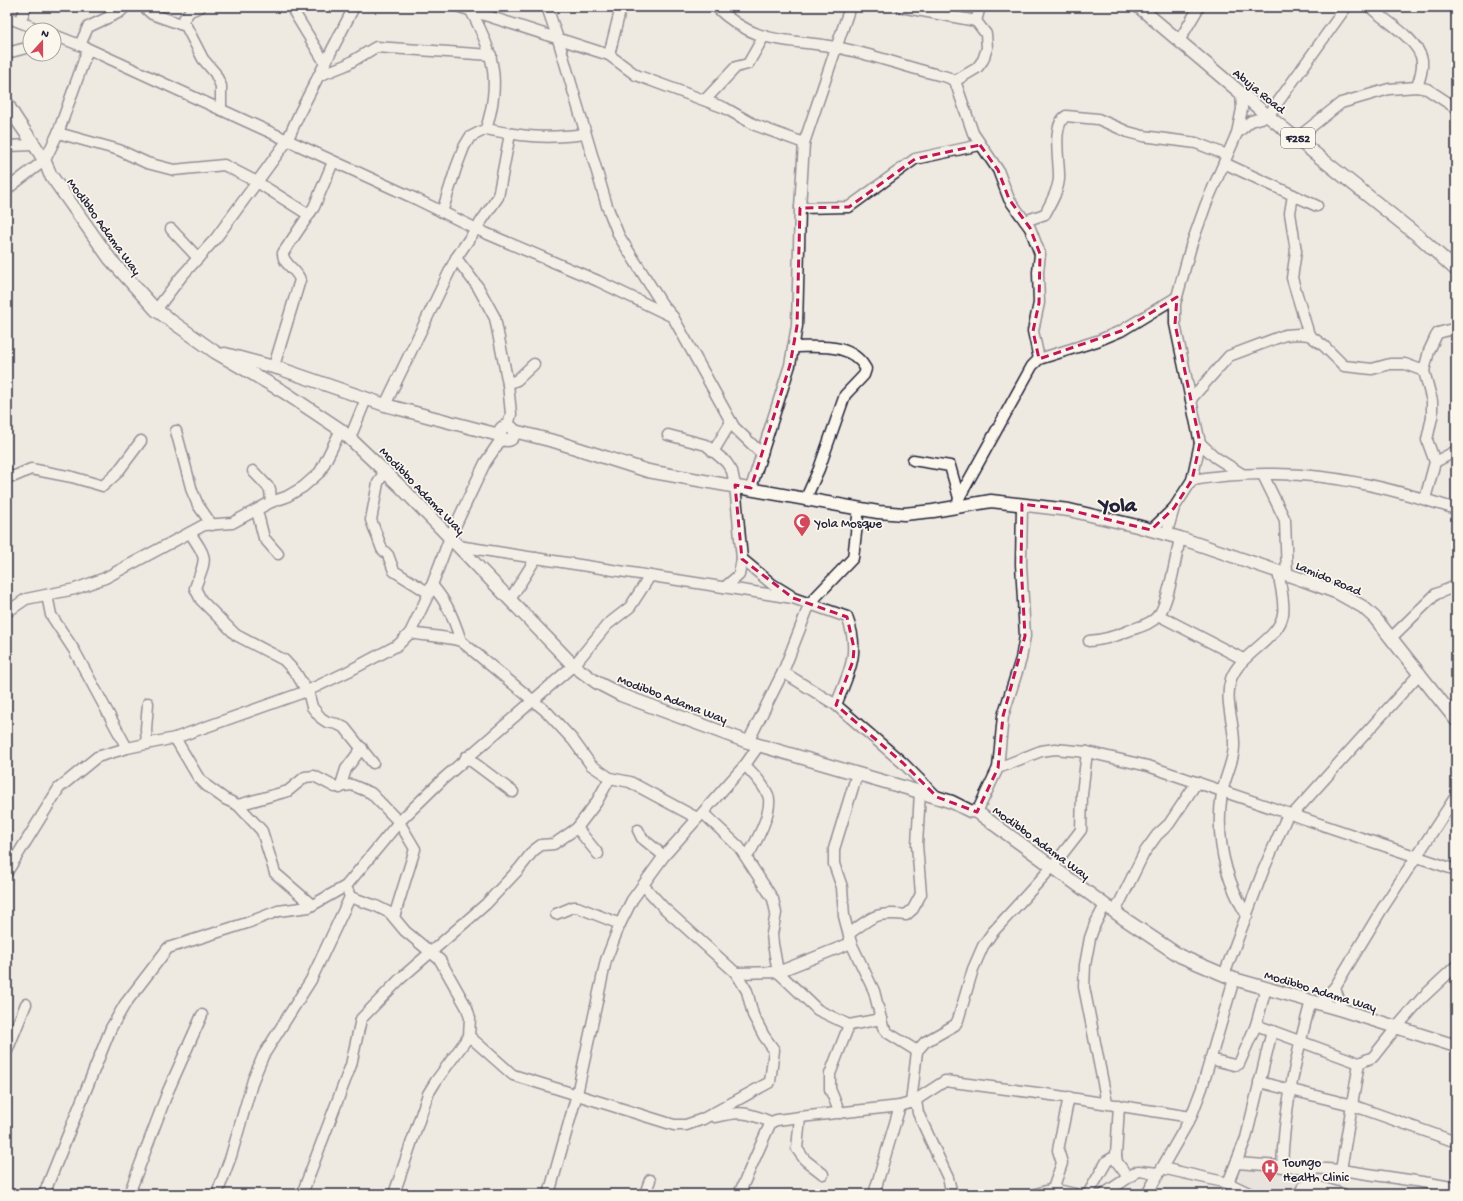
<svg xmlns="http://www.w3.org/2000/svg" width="1463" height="1201" viewBox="0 0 1463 1201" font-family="'Gochi Hand',sans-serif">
  <rect width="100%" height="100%" fill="#eeeae2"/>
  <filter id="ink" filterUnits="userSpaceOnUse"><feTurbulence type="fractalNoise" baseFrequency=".025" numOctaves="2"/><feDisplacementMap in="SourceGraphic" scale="8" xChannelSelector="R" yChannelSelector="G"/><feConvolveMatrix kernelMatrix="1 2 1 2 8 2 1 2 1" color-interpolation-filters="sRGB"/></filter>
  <g filter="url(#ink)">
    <polygon fill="#dfdbd5" points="1237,1166 1252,1169 1303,1170 1293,1194 1249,1194 1235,1173"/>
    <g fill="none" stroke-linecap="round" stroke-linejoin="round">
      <defs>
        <g id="minor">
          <polyline points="144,7 152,14 186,26 203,59 215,73 221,86 221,110"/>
          <polyline points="291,7 325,63"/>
          <polyline points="460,7 609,55 636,75 725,108 755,125 804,143"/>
          <polyline points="547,7 558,39 607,206 619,236 662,304 673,317 734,427 762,454"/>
          <path d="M 716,7 C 757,46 785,38 835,47 C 873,54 910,69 947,77 L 955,81 L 973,133 L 998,170 L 1009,199 L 1030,228 L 1040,254 L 1038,272 L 1039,303 L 1033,331 L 1039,359"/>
          <polyline points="901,7 976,21 980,7"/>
          <path d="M 1370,7 C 1385,21 1418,39 1422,60 C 1423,69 1420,78 1417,87"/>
          <polyline points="7,17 40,30"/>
          <polyline points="20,22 26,7"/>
          <polyline points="180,24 190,11 200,7"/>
          <polyline points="54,35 82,46 416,199 483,232 598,281 673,317"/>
          <polyline points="1179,41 1199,7"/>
          <polyline points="80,45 88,27 120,12 125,7"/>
          <polyline points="7,53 30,47"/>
          <polyline points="609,55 621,7"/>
          <polyline points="318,76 346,65 376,47 491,55"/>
          <polyline points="955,81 977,68 983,60 987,48 986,34 976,21"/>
          <polyline points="705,100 736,67 748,64 764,36"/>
          <path d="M 486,129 C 525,137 546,139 585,134"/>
          <polyline points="58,133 119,150 147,163 174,170 224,165 257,182 309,215"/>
          <polyline points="1237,133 1251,121 1268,116 1346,7"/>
          <polyline points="1297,138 1341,103 1389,89 1417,87 1427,89 1456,108"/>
          <polyline points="7,146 33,145"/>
          <polyline points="1224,163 1317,206"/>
          <polyline points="7,189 45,160 58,133 88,49"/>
          <polyline points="1293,195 1290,213 1296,251 1292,278 1309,335"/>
          <polyline points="800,208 849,207 915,159 980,145"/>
          <path d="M 442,212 L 456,168 L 464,147 L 470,137 L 486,129 C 501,82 494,53 471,11"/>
          <path d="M 1025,221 L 1045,214 C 1051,203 1058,191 1059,179 C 1060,163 1051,125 1066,116 L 1098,119 L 1128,132 L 1143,136 L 1196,143 L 1227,155"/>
          <polyline points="171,229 198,258"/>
          <polyline points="456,258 478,287 495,318 508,384 511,414 508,426"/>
          <polyline points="156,310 181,277 216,238 287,141 300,112 354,7"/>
          <path d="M 793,347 C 820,347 851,342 866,369 L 864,375 L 845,395 L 819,469 L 806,498"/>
          <path d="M 274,366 L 300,280 C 298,270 282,264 283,253 L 314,207 L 333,162"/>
          <polyline points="508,384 517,380 534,364"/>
          <polyline points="1191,399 1229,356 1285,335 1299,334 1309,335 1324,346 1344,366 1372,369 1390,364 1405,364 1424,371"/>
          <polyline points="385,405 456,258 498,197 510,134"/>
          <polyline points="176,431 192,491 198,505 212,525"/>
          <polyline points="668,435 706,445 726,462 732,471 735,485 742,559 739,575 725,587"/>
          <polyline points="350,438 366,399"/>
          <polyline points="1200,443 1215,457 1242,474"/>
          <polyline points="713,452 731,422"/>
          <polyline points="913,460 950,466 959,498"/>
          <polyline points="1435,462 1456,451"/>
          <polyline points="385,470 378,483 371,520 382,549 388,555 394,571 429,593"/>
          <polyline points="253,471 270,489 271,502"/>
          <polyline points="1263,475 1285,520 1287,574"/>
          <polyline points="7,476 15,476 31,469 72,477 103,486 117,473 141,441"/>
          <polyline points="1192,480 1200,443 1175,324 1175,304 1191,246 1206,204 1237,133 1242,109 1241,93"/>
          <polyline points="751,488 790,365 797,326 800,208 804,143 850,7"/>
          <polyline points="1425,499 1435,462 1427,440 1432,417 1432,401 1424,371 1429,351 1436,336 1438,333 1456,328"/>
          <polyline points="957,507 959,498 1032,366 1039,359 1097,341 1121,331 1177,297"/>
          <polyline points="257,511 264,538 278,554"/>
          <polyline points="1151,530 1174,508"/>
          <path d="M 190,533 C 209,561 206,557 195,588 L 201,600 L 236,635 L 284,660 L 296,673 L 309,695 L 312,707 L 321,718 L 327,722 L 337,724 L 345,728 L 373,763"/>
          <path d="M 1166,535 L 1174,508 L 1192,480 C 1243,471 1308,472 1359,483 C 1392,489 1424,499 1456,509"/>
          <path d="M 458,546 L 793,598 L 847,617 C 861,653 849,672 836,705"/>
          <polyline points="742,559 772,584 790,595"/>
          <path d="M 432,585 C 448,604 453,617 461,641"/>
          <polyline points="47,595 51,615 74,650 127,748"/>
          <polyline points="511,598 536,558"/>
          <polyline points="7,612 26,599 75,589 105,578 204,525 232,523 271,502 286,497 303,487 320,472 341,430"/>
          <polyline points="1158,615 1243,659"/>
          <path d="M 410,633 C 427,636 444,636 461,641 L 547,712 L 573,740 L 591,765 L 610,778 L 630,782 L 697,818"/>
          <polyline points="1392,637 1436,594 1456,586"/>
          <path d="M 1089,641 C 1104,640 1114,637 1128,631 C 1138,627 1150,625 1158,616 C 1169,603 1176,556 1180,538"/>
          <polyline points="783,672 836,705 903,763 937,797"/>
          <polyline points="175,738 198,777 207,786 225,799 238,805 262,831 275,873 312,905"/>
          <polyline points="748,742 783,672 810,603 853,558 859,508"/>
          <polyline points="147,744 146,729 148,703"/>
          <polyline points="466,757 513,792"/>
          <path d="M 745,765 C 753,774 763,783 768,795 C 774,810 755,844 747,857"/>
          <polyline points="998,768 1041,751 1055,749 1087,752 1148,766 1456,870"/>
          <polyline points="857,774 834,849 834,864 842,887 844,916 851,943 874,991 883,1027 888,1033 917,1051"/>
          <polyline points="340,788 346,769 362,748"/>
          <polyline points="238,805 288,791 305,777 314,776 335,787 352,785 371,793 399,822 415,849 394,917"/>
          <polyline points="977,812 998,768 1003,716 1021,659 1025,636 1021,564 1022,504"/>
          <polyline points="703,813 739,847 773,899 776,913 772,934 773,944 778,972 851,943"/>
          <polyline points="577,828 598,854"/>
          <polyline points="638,830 642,838 664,856"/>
          <polyline points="7,872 59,788 97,757 127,748 175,738 307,691 349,671 398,645 410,633 429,593 450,537 485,463 502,438"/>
          <polyline points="350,897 376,906 390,913 405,931 440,960 467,1008 470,1018 469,1036 513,1075 674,1125 686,1125 703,1119 770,1082 774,1050 764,1036 753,1015 747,991 736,973 664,908 644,886"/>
          <polyline points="1105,905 1095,924 1090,938 1085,965 1084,987 1107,1103"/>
          <polyline points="1115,912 1144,853 1157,835 1169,824 1197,782"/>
          <polyline points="556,914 573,907 577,907 620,924"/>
          <path d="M 1247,916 C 1224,877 1215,837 1222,793 C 1225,776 1235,759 1234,743 C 1234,722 1224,700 1231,679 C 1241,652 1279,640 1283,614 C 1285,600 1280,585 1278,571"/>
          <path d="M 849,934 C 871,917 877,911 906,915 L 913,909 L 921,894 L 917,845 L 920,792"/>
          <polyline points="736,973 778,972 818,1010 849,1025 881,1019"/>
          <polyline points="1224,975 1263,871 1288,814 1294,813 1420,673"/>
          <polyline points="1335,987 1342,1010"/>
          <polyline points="1320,1003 1335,987 1382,909 1456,796"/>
          <polyline points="1256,1025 1359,1063 1373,1057 1396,1028 1422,998 1456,966"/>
          <polyline points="7,1051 26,1004"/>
          <polyline points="1210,1059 1234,1065 1239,1064 1256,1025 1266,988"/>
          <polyline points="1259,1082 1352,1105 1456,1142"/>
          <polyline points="911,1103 917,1051 925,1042 955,1025 958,1020 973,969 983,946 992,933 1053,866 1081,830 1082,794 1087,752"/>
          <polyline points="911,1103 945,1081 1045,1094 1191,1117"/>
          <polyline points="1119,1105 1116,1156 1117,1162 1128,1177"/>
          <polyline points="840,1113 830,1089 830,1074 849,1025"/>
          <path d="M 715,1117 C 740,1111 747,1112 771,1122 L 777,1120 L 800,1117 L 900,1106 L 916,1101 L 918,1113 L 948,1178 L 952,1194"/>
          <polyline points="800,1117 797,1149 805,1160 823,1174"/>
          <polyline points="1236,1163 1341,1170 1429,1183 1456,1188"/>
          <path d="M 1282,1167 C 1284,1110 1296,1056 1311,1001"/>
          <polyline points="1162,1168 1228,1183 1251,1194"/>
          <polyline points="1341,1170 1359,1063"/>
          <polyline points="1228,1183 1246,1138 1272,1031"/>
          <polyline points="1053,1189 1062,1163 1058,1150 1069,1097"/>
          <polyline points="44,1194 111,1028 125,1004 168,948 247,923 278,911 309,907 346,886 399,822 443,779 575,664 607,625 630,607 650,576"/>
          <polyline points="129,1194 168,1091 202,1015"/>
          <polyline points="217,1194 231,1156 253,1080 263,1056 311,980 350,897 348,891"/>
          <polyline points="302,1194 351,1065 361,1019 400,979 486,904 519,869 533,851 541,845 554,844 577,828 596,803 610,778"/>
          <polyline points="394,1194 428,1094 436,1081 469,1036"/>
          <polyline points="549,1194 577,1094 606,960 620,924 632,900 664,856 745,765 759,745"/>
          <polyline points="645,1194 650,1180"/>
          <polyline points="739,1194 771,1122"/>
          <polyline points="874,1194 900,1106"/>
          <polyline points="1036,1194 1053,1189 1075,1194"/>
          <polyline points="1088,1194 1107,1161 1116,1156"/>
          <polyline points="1104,1194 1138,1171 1159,1173"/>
          <polyline points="1147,1194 1191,1117 1202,1088 1234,979"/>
          <polyline points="1299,1194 1303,1187 1309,1184 1343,1194"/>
        </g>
        <g id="major">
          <polyline points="1139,7 1268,116 1422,239 1456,270"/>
          <path d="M 7,103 C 19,128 41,148 50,174 L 110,259 L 156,310 L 215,352 L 284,392 L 341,430 L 402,488 L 574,666 L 596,682 L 621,695 L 748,742 L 920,792 L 952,802 L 970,811 L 977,812 L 1123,918 L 1180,956 L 1234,979 L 1342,1010 L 1456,1046"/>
          <polyline points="225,354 281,369 385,405 499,435"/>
          <circle cx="507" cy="433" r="7"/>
          <polyline points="514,431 557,442 648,471 878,512 904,514 933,511 991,501 1069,510 1137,526 1180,538 1303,580 1338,593 1363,607 1375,618 1456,720"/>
        </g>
      </defs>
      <use href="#minor" stroke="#22223b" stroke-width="13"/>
      <use href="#major" stroke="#22223b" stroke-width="15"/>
      <use href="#minor" stroke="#fbf7ec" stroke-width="10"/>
      <use href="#major" stroke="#fbf7ec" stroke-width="12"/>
    </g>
  </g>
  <path d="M0 0H1463V1201H0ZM 980,145 L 998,170 L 1009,199 L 1030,228 L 1040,254 L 1039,303 L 1033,331 L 1039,359 L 1121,331 L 1177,297 L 1175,324 L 1200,443 L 1192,480 L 1174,508 L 1151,530 L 1069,510 L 1022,504 L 1021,564 L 1025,636 L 1003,716 L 998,768 L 977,812 L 937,797 L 903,763 L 836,705 L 853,661 L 854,648 L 847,617 L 793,598 L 742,559 L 735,485 L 751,488 L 790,365 L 797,326 L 800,208 L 849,207 L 915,159 Z" fill="#eeeae2" fill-opacity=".55" fill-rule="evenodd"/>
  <path fill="none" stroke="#c2185b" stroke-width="3" stroke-dasharray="8 5" stroke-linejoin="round" d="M 980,145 L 998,170 L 1009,199 L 1030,228 L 1040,254 L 1039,303 L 1033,331 L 1039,359 L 1121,331 L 1177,297 L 1175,324 L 1200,443 L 1192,480 L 1174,508 L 1151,530 L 1069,510 L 1022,504 L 1021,564 L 1025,636 L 1003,716 L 998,768 L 977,812 L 937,797 L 903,763 L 836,705 L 853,661 L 854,648 L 847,617 L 793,598 L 742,559 L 735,485 L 751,488 L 790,365 L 797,326 L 800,208 L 849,207 L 915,159 Z"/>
  <defs>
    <symbol id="mosque-pin" viewBox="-11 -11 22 30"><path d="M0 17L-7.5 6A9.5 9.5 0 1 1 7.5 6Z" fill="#d1495b" stroke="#fbf7ec"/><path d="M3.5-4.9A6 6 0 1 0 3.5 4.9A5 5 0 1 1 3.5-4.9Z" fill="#fff"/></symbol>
    <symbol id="hospital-pin" viewBox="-11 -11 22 30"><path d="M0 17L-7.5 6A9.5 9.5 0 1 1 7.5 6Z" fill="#d1495b" stroke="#fbf7ec"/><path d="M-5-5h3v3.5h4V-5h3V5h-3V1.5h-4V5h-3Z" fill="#fff"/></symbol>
  </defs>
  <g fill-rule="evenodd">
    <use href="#mosque-pin" x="792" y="512" width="20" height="27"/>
    <use href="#hospital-pin" x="1260" y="1158" width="20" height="27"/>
  </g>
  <g text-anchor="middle" stroke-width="3.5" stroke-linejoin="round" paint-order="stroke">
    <rect fill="#fbf7ec" stroke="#636270" stroke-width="1" x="1281" y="128" width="34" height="20" rx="3"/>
    <g font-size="12" font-weight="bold" fill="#22223b">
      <text x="1298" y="142">F252</text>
    </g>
    <g font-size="13" fill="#22223b" stroke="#fbf7ec">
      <text transform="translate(1260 90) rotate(39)" y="5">Abuja Road</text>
      <text transform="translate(105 226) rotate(54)" y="5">Modibbo Adama Way</text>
      <text transform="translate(423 490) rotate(46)" y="5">Modibbo Adama Way</text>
      <text transform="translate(1329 577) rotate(23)" y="5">Lamido Road</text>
      <text transform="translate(673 698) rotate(21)" y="5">Modibbo Adama Way</text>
      <text transform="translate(1042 842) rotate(36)" y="5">Modibbo Adama Way</text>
      <text transform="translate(1321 990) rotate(17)" y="5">Modibbo Adama Way</text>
    </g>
    <g font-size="13" fill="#22223b" stroke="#fbf7ec" text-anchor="start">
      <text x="815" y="527">Yola Mosque</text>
      <text x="1283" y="1166">Toungo<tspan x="1283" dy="15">Health Clinic</tspan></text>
    </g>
    <g font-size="21" font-weight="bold" fill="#22223b" stroke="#fbf7ec">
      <text x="1118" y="511">Yola</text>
    </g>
  </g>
  <rect width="1463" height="1201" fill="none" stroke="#fbf7ec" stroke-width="24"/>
  <rect x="12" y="12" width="1439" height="1177" fill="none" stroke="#22223b" stroke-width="1.5" filter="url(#ink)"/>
  <g transform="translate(42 42) rotate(21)"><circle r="19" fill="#fbf7ec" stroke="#a4a2a5"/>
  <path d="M0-3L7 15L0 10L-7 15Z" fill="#d1495b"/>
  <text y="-6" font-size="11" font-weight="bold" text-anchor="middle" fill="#22223b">N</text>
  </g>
</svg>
